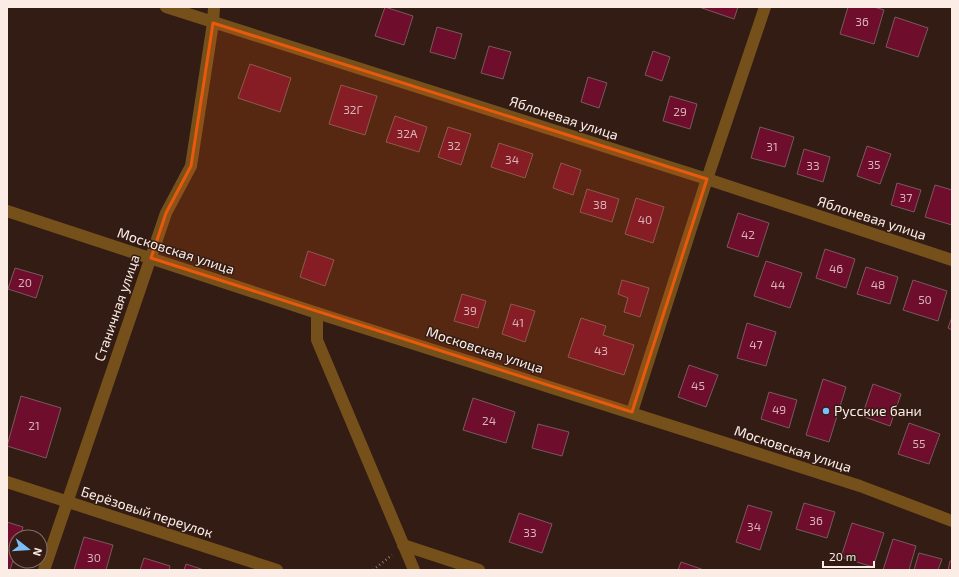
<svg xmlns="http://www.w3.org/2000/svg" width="959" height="577" viewBox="0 0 959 577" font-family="'Exo 2',sans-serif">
  <rect width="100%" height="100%" fill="#321c14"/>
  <g fill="#6e0e2c" stroke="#765a5e">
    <polygon points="385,7 413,16 404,45 375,36"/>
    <polygon points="699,7 738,7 734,19"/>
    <polygon points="848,7 874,7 884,10 874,44 840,34"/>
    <polygon points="895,17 928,28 918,57 886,47"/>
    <polygon points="437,27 462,34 455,59 430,52"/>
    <polygon points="489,46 511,52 503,79 481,73"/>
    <polygon points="653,51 670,57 662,81 645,75"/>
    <polygon points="250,64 291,78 280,112 238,98"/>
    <polygon points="588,77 607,83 599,108 581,102"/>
    <polygon points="341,85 377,96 365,135 329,124"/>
    <polygon points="670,96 697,104 690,129 663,121"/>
    <polygon points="395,116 427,127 419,152 386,142"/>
    <polygon points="448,127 471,134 461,165 438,157"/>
    <polygon points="760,127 794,137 785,167 751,158"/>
    <polygon points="499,143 533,154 525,178 491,167"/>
    <polygon points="867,146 891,154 880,184 857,176"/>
    <polygon points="804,149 830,157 823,182 797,174"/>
    <polygon points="561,163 581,170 573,195 553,188"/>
    <polygon points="897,183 921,190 914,212 891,205"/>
    <polygon points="935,185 952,190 952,225 925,217"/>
    <polygon points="587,189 619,199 612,222 580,212"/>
    <polygon points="636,198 664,207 653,243 625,234"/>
    <polygon points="738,213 769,223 758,257 727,247"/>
    <polygon points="825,249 855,259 846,288 816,278"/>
    <polygon points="308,251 334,260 325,286 300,277"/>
    <polygon points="766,261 802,273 790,308 754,296"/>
    <polygon points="866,267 898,277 890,304 857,294"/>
    <polygon points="15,268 43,276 36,298 8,289"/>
    <polygon points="622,280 649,288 640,317 624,312 628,298 618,294"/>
    <polygon points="913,280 947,291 938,321 903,310"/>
    <polygon points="462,294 486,301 478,328 454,321"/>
    <polygon points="511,304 535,311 525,342 502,334"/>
    <polygon points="952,317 952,330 948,328"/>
    <polygon points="581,318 606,326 603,335 634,345 624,375 568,357"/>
    <polygon points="747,323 776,332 766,366 737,358"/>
    <polygon points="689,365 718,375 706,407 678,397"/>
    <polygon points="823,379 846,387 829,442 806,435"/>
    <polygon points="873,384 901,394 890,426 862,416"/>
    <polygon points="769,392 797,400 789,428 761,419"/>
    <polygon points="21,396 61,408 46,458 7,446"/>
    <polygon points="473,398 515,412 506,443 463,430"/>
    <polygon points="909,423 940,434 929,464 898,454"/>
    <polygon points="538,424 569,432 562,456 532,448"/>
    <polygon points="804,503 835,512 827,538 796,529"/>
    <polygon points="748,505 772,512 760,550 736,542"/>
    <polygon points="519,513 552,524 542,553 509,542"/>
    <polygon points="7,522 23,527 20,537 16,537 16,551 10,570 7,570"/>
    <polygon points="852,523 884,533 873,567 841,557"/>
    <polygon points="84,537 113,545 106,570 74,570"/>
    <polygon points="893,539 916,546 909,570 883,570"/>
    <polygon points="919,553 942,559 938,570 914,570"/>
    <polygon points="144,558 170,566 169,570 140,570"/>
    <polygon points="950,561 952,561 952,570 948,570"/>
    <polygon points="681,562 704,570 678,570"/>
    <polygon points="186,564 204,570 184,570"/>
  </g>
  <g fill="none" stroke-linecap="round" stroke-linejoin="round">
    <polyline stroke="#927f78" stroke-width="2.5" stroke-dasharray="1 3" stroke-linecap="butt" points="373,570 392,555"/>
    <g stroke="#76501b" stroke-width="12">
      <polyline points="166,7 707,179 952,260"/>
      <polyline points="7,211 317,313 860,486 952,521"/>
      <polyline points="317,313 317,340 414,570"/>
      <polyline points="632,412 707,179 765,7"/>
      <polyline points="7,482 277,570"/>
      <polyline points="403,545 479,570"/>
      <polyline points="44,570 166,213 191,166 213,23 214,7"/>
    </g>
  </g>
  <path fill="#e8590c" fill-opacity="0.2" stroke="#e8590c" stroke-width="3" stroke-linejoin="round" d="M 213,23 L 707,179 L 632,412 L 151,258 L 166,213 L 191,166 Z"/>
  <circle fill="#7dbef9" stroke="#321c14" stroke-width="1.5" cx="826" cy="411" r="4"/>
  <g text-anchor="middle" stroke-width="3" stroke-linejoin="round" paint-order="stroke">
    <g font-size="12" fill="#d8b4b8">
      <text x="862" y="26">36</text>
      <text x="353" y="114">32Г</text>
      <text x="680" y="116">29</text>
      <text x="407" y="138">32А</text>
      <text x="454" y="150">32</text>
      <text x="772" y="151">31</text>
      <text x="512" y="164">34</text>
      <text x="874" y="169">35</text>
      <text x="813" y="170">33</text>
      <text x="906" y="202">37</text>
      <text x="600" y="209">38</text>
      <text x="645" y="224">40</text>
      <text x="748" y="239">42</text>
      <text x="836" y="273">46</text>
      <text x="25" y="287">20</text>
      <text x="778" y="289">44</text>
      <text x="878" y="289">48</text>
      <text x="925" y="304">50</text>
      <text x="470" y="315">39</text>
      <text x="518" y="327">41</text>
      <text x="756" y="349">47</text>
      <text x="601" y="355">43</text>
      <text x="698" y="390">45</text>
      <text x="779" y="414">49</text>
      <text x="489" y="425">24</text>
      <text x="34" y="430">21</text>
      <text x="919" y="448">55</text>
      <text x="816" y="525">36</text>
      <text x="754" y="531">34</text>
      <text x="530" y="537">33</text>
      <text x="94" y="562">30</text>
    </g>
    <g font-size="14" fill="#fcece6" stroke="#321c14">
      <text transform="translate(564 118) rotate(18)" y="5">Яблоневая улица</text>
      <text transform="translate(872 218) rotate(18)" y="5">Яблоневая улица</text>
      <text transform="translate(176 251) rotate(18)" y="5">Московская улица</text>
      <text transform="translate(117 308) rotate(-71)" y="5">Станичная улица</text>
      <text transform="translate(485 350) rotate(18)" y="5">Московская улица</text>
      <text transform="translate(793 449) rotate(18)" y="5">Московская улица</text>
      <text transform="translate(147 512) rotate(18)" y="5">Берёзовый переулок</text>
    </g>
    <g font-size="14" fill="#fcece6" stroke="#321c14" text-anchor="start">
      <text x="834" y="416">Русские бани</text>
    </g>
  </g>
  <rect width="959" height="577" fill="none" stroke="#fcece6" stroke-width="16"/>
  <g transform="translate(28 549) rotate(107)"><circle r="19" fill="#321c14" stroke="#836f68"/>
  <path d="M0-3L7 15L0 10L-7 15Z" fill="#7dbef9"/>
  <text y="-6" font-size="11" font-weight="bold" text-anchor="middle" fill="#fcece6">N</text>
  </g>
  <path d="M823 561v6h51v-6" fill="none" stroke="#fcece6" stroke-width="2"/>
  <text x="829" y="561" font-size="12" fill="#fcece6" stroke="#321c14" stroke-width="3" paint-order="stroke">20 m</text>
</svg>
